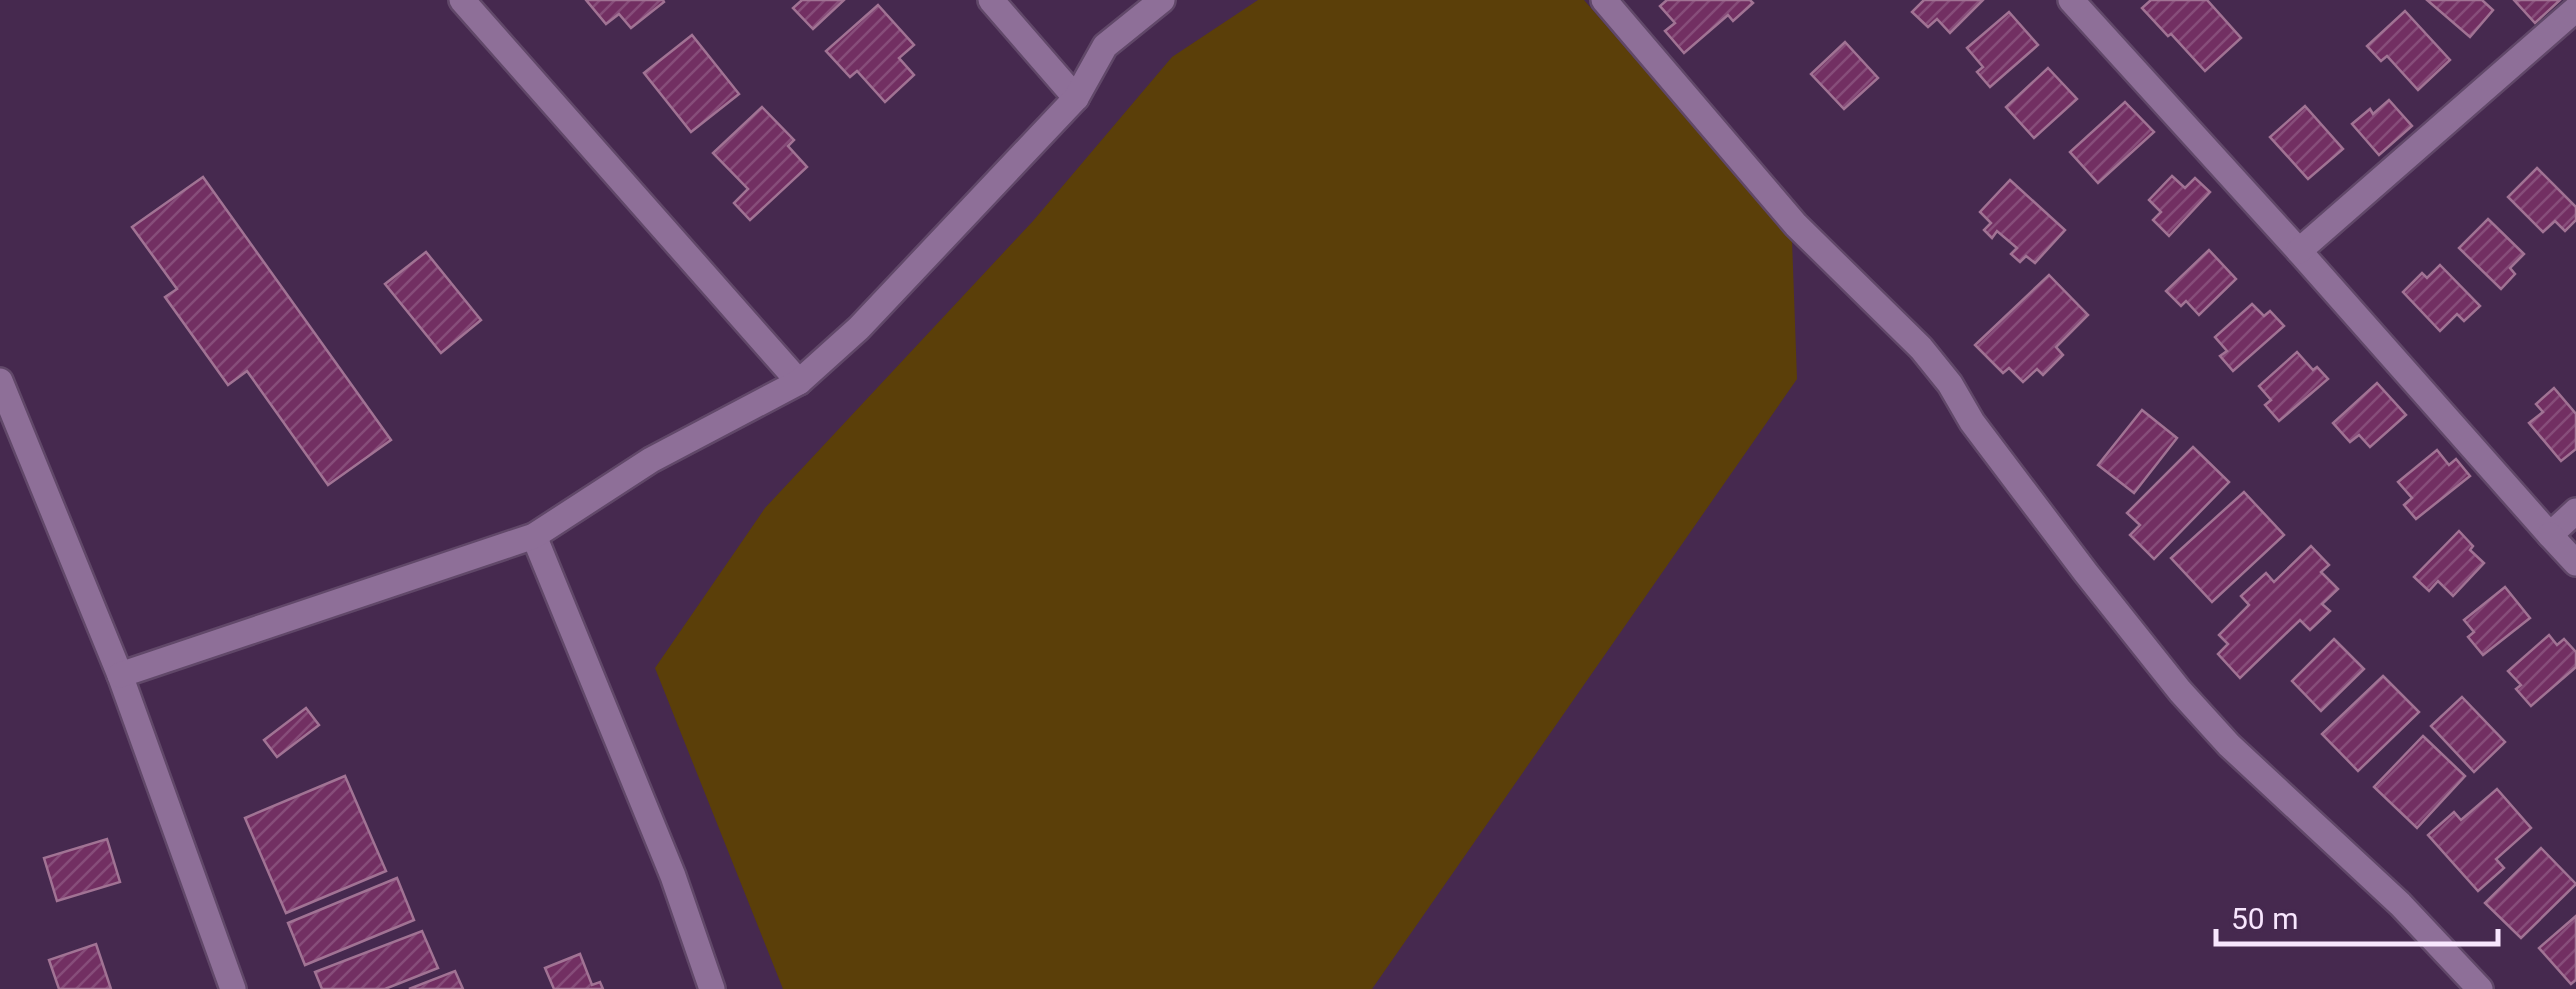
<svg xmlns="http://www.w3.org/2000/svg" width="2576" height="989" viewBox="0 0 2576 989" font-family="Roboto,sans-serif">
  <defs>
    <pattern id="building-hatch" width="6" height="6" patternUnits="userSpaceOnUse" patternTransform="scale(2.5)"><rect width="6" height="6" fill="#722f62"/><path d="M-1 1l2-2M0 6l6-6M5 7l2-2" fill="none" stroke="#874d7a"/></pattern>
  </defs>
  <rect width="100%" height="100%" fill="#46294f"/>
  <polygon fill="#5b3f09" points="1258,0 1584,0 1792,240 1797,379 1372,989 783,989 655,668 765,508 1033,221 1172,57"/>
  <g fill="url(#building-hatch)" stroke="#a17394" stroke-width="2.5">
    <polygon points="586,0 663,0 664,2 631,28 619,14 606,24"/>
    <polygon points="802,0 844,0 813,29 793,8"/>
    <polygon points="1667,0 1750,0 1753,3 1733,21 1728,15 1684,53 1665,31 1675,23 1660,6"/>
    <polygon points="1924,0 1983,0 1950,33 1937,19 1928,27 1912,12"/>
    <polygon points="2151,0 2207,0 2241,38 2205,71 2171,34 2168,36 2142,8"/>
    <polygon points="2427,0 2482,0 2493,10 2470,37"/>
    <polygon points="2514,0 2560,0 2535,23"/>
    <polygon points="878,5 914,45 899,58 914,75 885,102 857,71 850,77 826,51"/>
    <polygon points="2405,11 2450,60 2418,90 2387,56 2381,61 2367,46"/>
    <polygon points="2009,12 2038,45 1990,87 1977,72 1983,67 1967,48"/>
    <polygon points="692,35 739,94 691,132 644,73"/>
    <polygon points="1845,42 1878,78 1844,109 1811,74"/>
    <polygon points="2048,68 2077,99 2034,138 2006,107"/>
    <polygon points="2389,100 2412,126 2379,155 2352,124 2370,109 2373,114"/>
    <polygon points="2125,102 2154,132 2098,183 2070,152"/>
    <polygon points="2305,106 2343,149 2308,179 2270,137"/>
    <polygon points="762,107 794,140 788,146 807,167 750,220 734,203 748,189 713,153"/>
    <polygon points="2537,168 2576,207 2576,220 2565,231 2555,221 2543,232 2508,197"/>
    <polygon points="2172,176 2185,188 2195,178 2210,192 2169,236 2153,220 2161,212 2149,200"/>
    <polygon points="203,177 391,440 328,485 247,371 228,385 165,297 177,289 132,227"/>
    <polygon points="2010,180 2065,230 2035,263 2026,256 2020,262 2011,254 2017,248 1997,231 1992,238 1984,230 1991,223 1980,212"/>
    <polygon points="2488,219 2524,254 2510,268 2515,274 2501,289 2459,248"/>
    <polygon points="2209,250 2236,279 2199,315 2186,301 2181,306 2166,291"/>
    <polygon points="426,252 481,320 441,353 385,284"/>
    <polygon points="2440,265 2480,306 2464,321 2457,314 2440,331 2403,292 2422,273 2427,278"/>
    <polygon points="2049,275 2088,315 2056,347 2063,355 2043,375 2037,369 2023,382 2009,368 2003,373 1975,345"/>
    <polygon points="2252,304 2264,316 2270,311 2284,326 2233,371 2220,356 2227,351 2215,337"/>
    <polygon points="2297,352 2313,370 2317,367 2328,379 2279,421 2265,405 2271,400 2259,386"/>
    <polygon points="2377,383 2406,415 2370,447 2359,435 2350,442 2333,423"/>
    <polygon points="2554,388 2576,414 2576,449 2561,461 2529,423 2543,412 2536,404"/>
    <polygon points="2142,410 2177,438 2134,493 2098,465"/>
    <polygon points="2193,447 2229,482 2154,559 2130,535 2140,525 2127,513"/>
    <polygon points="2437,450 2449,465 2456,459 2470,476 2416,519 2404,505 2412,498 2398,482"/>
    <polygon points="2244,492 2284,535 2212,602 2171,558"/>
    <polygon points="2459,531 2473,546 2470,550 2484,563 2453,596 2438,581 2429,591 2414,577"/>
    <polygon points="2311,546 2329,565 2321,572 2338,589 2322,604 2330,611 2310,630 2300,620 2240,678 2218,654 2228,644 2219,635 2249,605 2241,596 2266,573 2274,582"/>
    <polygon points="2505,587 2530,618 2483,655 2468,637 2474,632 2464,620"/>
    <polygon points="2549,635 2557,645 2564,639 2576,652 2576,667 2531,706 2516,689 2521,685 2508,671"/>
    <polygon points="2334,639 2364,669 2321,711 2292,681"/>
    <polygon points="2383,676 2419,712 2358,771 2322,734"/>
    <polygon points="2462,697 2505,742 2474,772 2431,726"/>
    <polygon points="306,708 319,725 277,757 264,740"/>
    <polygon points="2423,736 2465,776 2417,828 2374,787"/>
    <polygon points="345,776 386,871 286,913 245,818"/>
    <polygon points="2497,789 2531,828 2496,859 2504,868 2478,891 2428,835 2454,812 2461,820"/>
    <polygon points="107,839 120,882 57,901 44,858"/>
    <polygon points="2541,848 2576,884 2521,938 2485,903"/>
    <polygon points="397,878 414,920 305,965 288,923"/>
    <polygon points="2576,916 2576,980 2571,984 2539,948"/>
    <polygon points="422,931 438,968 385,989 322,989 315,972"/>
    <polygon points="96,944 111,989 59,989 49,960"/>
    <polygon points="580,954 592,985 600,982 603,989 554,989 545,968"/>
    <polygon points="455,971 463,989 409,989"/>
  </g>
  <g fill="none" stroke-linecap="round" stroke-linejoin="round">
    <defs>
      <g id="minor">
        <polyline points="462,0 799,382"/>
        <polyline points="991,0 1076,98"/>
        <polyline points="1604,0 1796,225 1921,348 1950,384 1972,422 2086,573 2180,691 2229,745 2400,904 2480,989"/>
        <polyline points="2071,0 2299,251 2550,535 2576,511"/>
        <polyline points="2299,251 2576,9"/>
        <polyline points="0,381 120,675 233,989"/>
        <polyline points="2550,535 2576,563"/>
        <polyline points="534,536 673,876 712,989"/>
        <polyline points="120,675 534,536 651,460 799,382 859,328 1076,98 1105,46 1162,0"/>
      </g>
    </defs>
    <use href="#minor" stroke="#614869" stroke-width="30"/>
    <use href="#minor" stroke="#8e6f98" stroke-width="25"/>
  </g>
  <path d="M2216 929v15h282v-15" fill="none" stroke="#f8e6fe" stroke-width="5"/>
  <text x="2231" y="929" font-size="30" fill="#f8e6fe" stroke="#46294f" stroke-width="8" paint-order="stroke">50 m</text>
</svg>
